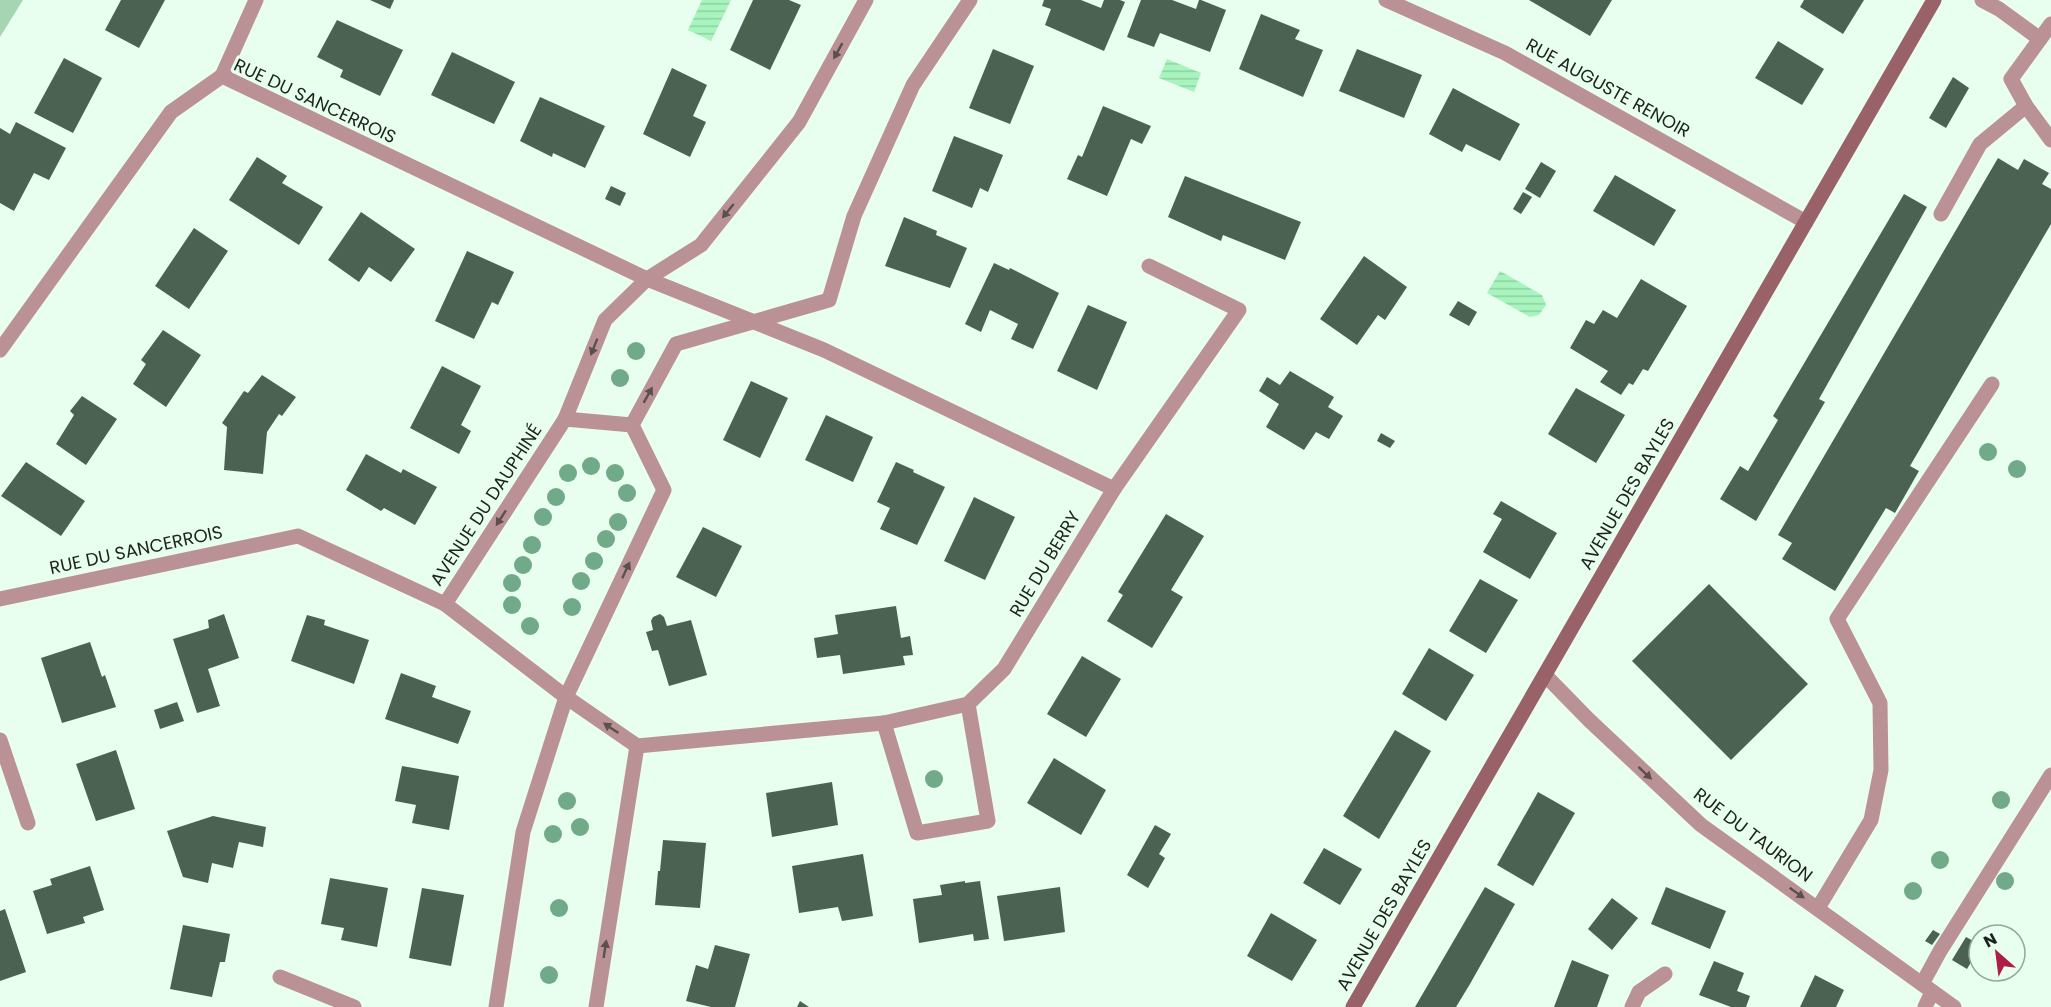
<svg xmlns="http://www.w3.org/2000/svg" width="2051" height="1007" viewBox="0 0 2051 1007" font-family="Poppins,sans-serif">
  <defs>
    <pattern id="water-rules" width="6" height="5" patternUnits="userSpaceOnUse" patternTransform="scale(1.5)"><rect width="6" height="5" fill="#a7f4be"/><path d="M0 2.5h6" fill="none" stroke="#8fd1a3"/></pattern>
  </defs>
  <rect width="100%" height="100%" fill="#e8feee"/>
  <polygon fill="#a6d5b3" points="0,0 23,0 0,37"/>
  <g fill="url(#water-rules)">
    <polygon points="702,0 731,0 711,41 688,30"/>
    <polygon points="1167,59 1201,73 1194,92 1159,78"/>
    <polygon points="1500,271 1542,295 1546,305 1539,315 1530,317 1487,293"/>
  </g>
  <g fill="#4b6252">
    <polygon points="121,0 165,0 139,48 105,30"/>
    <polygon points="370,0 394,0 390,9"/>
    <polygon points="753,0 789,0 801,5 770,70 730,50"/>
    <polygon points="1044,0 1081,0 1101,8 1104,0 1120,0 1125,2 1104,51 1045,25 1051,9 1042,6"/>
    <polygon points="1141,0 1172,0 1196,9 1199,0 1201,0 1226,10 1210,52 1160,33 1154,47 1127,37"/>
    <polygon points="1529,0 1612,0 1590,36"/>
    <polygon points="1804,0 1864,0 1843,34 1800,7"/>
    <polygon points="1261,14 1300,30 1295,39 1323,50 1303,97 1239,69"/>
    <polygon points="337,20 403,50 380,96 340,77 343,70 317,57"/>
    <polygon points="1778,41 1824,69 1802,105 1755,78"/>
    <polygon points="993,49 1034,66 1010,124 969,108"/>
    <polygon points="1357,49 1422,75 1404,118 1339,91"/>
    <polygon points="452,52 515,82 494,124 431,95"/>
    <polygon points="64,58 102,78 73,133 34,113"/>
    <polygon points="672,68 707,85 693,116 706,122 690,157 643,134"/>
    <polygon points="1953,77 1969,88 1946,128 1929,118"/>
    <polygon points="1453,88 1520,124 1500,161 1466,144 1462,152 1429,134"/>
    <polygon points="540,97 605,126 585,168 553,153 552,157 520,141"/>
    <polygon points="1103,106 1151,126 1142,144 1131,139 1107,196 1067,179 1078,155 1082,157"/>
    <polygon points="16,122 66,148 49,180 34,173 14,211 0,203 0,128 10,134"/>
    <polygon points="954,136 1003,155 988,192 980,188 972,208 932,191"/>
    <polygon points="257,157 287,176 282,183 323,207 299,245 229,200"/>
    <polygon points="1998,158 2018,170 2024,159 2049,173 2042,184 2051,189 2051,224 1910,466 1919,471 1895,513 1886,508 1835,591 1782,559 1792,543 1778,535"/>
    <polygon points="1541,162 1556,171 1540,198 1525,189"/>
    <polygon points="1615,175 1676,210 1654,246 1593,211"/>
    <polygon points="1185,176 1301,222 1285,260 1223,235 1221,241 1168,217"/>
    <polygon points="611,186 626,193 620,206 605,199"/>
    <polygon points="1523,192 1532,197 1521,214 1513,209"/>
    <polygon points="1904,194 1927,207 1819,399 1825,402 1756,521 1720,499 1740,466 1748,471 1778,420 1773,416"/>
    <polygon points="361,212 415,249 391,282 369,267 359,282 328,260"/>
    <polygon points="904,217 937,231 936,235 967,248 950,288 885,266"/>
    <polygon points="194,228 228,251 189,309 155,286"/>
    <polygon points="467,251 514,272 498,305 492,302 474,339 435,321"/>
    <polygon points="1364,256 1407,287 1385,320 1378,315 1357,345 1320,319"/>
    <polygon points="994,263 1009,270 1010,268 1059,293 1033,349 1011,339 1018,324 990,310 981,332 965,324"/>
    <polygon points="1641,279 1687,306 1648,371 1643,369 1633,385 1629,383 1621,395 1600,382 1608,371 1570,348 1586,320 1594,324 1603,310 1617,318"/>
    <polygon points="1458,301 1477,312 1469,326 1449,315"/>
    <polygon points="1088,305 1127,322 1097,390 1057,371"/>
    <polygon points="163,330 201,355 166,407 133,384 146,364 141,360"/>
    <polygon points="442,366 481,386 461,425 471,431 459,454 410,428"/>
    <polygon points="1290,371 1334,397 1328,407 1343,416 1329,439 1316,432 1304,450 1266,427 1279,404 1259,391 1267,377 1280,385"/>
    <polygon points="262,375 296,397 282,416 279,414 267,432 263,474 224,470 227,427 222,423 244,391 248,393"/>
    <polygon points="751,381 788,398 760,458 723,440"/>
    <polygon points="1576,388 1625,415 1596,463 1548,434"/>
    <polygon points="82,396 117,419 86,465 56,444 74,415 70,411"/>
    <polygon points="826,415 873,437 853,482 805,460"/>
    <polygon points="1381,433 1395,441 1390,448 1377,441"/>
    <polygon points="366,454 401,473 403,469 437,487 415,525 384,508 381,511 346,490"/>
    <polygon points="26,462 85,501 61,536 1,496"/>
    <polygon points="896,462 914,470 913,472 945,487 917,545 880,529 890,508 877,502"/>
    <polygon points="974,497 1015,517 985,580 944,561"/>
    <polygon points="1501,501 1557,533 1530,579 1483,552 1502,519 1493,514"/>
    <polygon points="1166,514 1204,536 1171,590 1183,597 1152,648 1107,621 1123,595 1118,592"/>
    <polygon points="703,527 742,546 716,597 676,577"/>
    <polygon points="1480,579 1518,600 1486,653 1449,631"/>
    <polygon points="1709,584 1808,684 1731,760 1632,661"/>
    <polygon points="896,606 901,638 910,636 913,655 903,656 905,665 843,674 840,655 817,658 814,638 838,634 835,615"/>
    <polygon points="224,614 239,658 208,669 220,706 197,713 173,639 209,628 208,620"/>
    <polygon points="660,614 664,617 667,626 691,620 707,675 669,686 658,650 652,651 646,632 653,630 651,621 653,617"/>
    <polygon points="307,615 325,620 324,625 369,640 354,684 291,661"/>
    <polygon points="90,642 102,677 105,675 116,707 62,723 41,658"/>
    <polygon points="1429,648 1474,675 1446,721 1402,694"/>
    <polygon points="1082,656 1121,679 1086,737 1047,714"/>
    <polygon points="401,673 436,686 432,697 471,711 458,744 385,719"/>
    <polygon points="177,702 184,721 160,729 154,710"/>
    <polygon points="1395,730 1431,751 1379,839 1343,816"/>
    <polygon points="116,750 135,809 96,821 76,764"/>
    <polygon points="1054,758 1106,790 1081,835 1027,803"/>
    <polygon points="402,766 459,776 449,830 412,823 416,805 395,801"/>
    <polygon points="832,782 838,825 772,837 766,793"/>
    <polygon points="1538,792 1575,813 1533,886 1497,865"/>
    <polygon points="213,816 266,827 263,847 239,842 233,868 212,863 208,883 183,877 167,831"/>
    <polygon points="1155,825 1171,834 1159,854 1165,858 1148,888 1127,875"/>
    <polygon points="663,840 706,843 700,908 655,905 658,871 660,871"/>
    <polygon points="1324,848 1362,869 1340,905 1303,883"/>
    <polygon points="863,854 873,916 842,921 838,907 799,913 792,866"/>
    <polygon points="90,866 104,910 83,917 85,923 47,934 33,891 52,885 50,879"/>
    <polygon points="330,878 388,888 377,947 341,940 344,928 321,924"/>
    <polygon points="965,881 965,883 980,881 989,939 974,941 973,934 919,943 913,899 942,895 940,885"/>
    <polygon points="1060,887 1065,932 1004,941 997,896"/>
    <polygon points="1485,887 1515,904 1470,984 1456,1007 1415,1007"/>
    <polygon points="1666,887 1726,911 1710,949 1651,924"/>
    <polygon points="422,888 464,895 451,966 409,958"/>
    <polygon points="1612,898 1638,918 1612,950 1588,929"/>
    <polygon points="5,909 26,972 0,981 0,911"/>
    <polygon points="1271,913 1317,940 1292,981 1247,956"/>
    <polygon points="183,925 230,934 225,962 220,962 212,997 170,989"/>
    <polygon points="1933,930 1940,934 1932,945 1925,941"/>
    <polygon points="1966,937 1979,944 1979,949 1967,969 1952,960"/>
    <polygon points="715,945 750,954 735,1007 711,1007 686,1001 696,965 708,969"/>
    <polygon points="1572,960 1609,975 1597,1007 1554,1007"/>
    <polygon points="1714,961 1744,973 1737,991 1750,996 1746,1007 1731,1007 1699,995"/>
    <polygon points="1815,975 1844,990 1836,1007 1800,1007"/>
    <polygon points="800,1001 809,1007 797,1007"/>
  </g>
  <g fill="none" stroke-linecap="round" stroke-linejoin="round">
    <g stroke="#ba9296" stroke-width="15">
      <polyline points="1982,0 1999,9 2040,39"/>
      <polyline points="2051,24 2011,79 2026,106 2051,140"/>
      <polyline points="1941,214 1980,144 2026,106"/>
      <polyline points="1818,908 1871,820 1881,770 1880,703 1837,619 1992,384"/>
      <polyline points="1922,984 1940,951 2051,775"/>
    </g>
    <g stroke="#ba9296" stroke-width="15">
      <polyline points="1386,0 1505,53 1806,222"/>
      <polyline points="222,76 256,0"/>
      <polyline points="0,350 171,112 222,76 647,279 824,350 1114,489 1004,669 968,704 884,723 637,746"/>
      <polyline points="565,419 632,425"/>
      <polyline points="1114,489 1239,310 1149,266"/>
      <polyline points="0,599 298,536 445,604"/>
      <polyline points="1545,675 1589,720 1701,825 1954,1007"/>
      <polyline points="884,723 917,833 988,821 968,704"/>
      <polyline points="0,740 28,823"/>
      <polyline points="280,977 354,1007"/>
      <polyline points="496,1007 523,832 566,697 445,604 565,419 605,320 647,279 701,245 799,122 866,0"/>
      <polyline points="596,1007 637,746 566,697 664,490 632,425 676,344 829,300 854,216 913,85 970,0"/>
      <polyline points="1632,1007 1639,992 1665,974"/>
      <polyline points="1925,1007 1932,992"/>
    </g>
    <polyline stroke="#996268" stroke-width="15" points="1353,1007 1934,0"/>
  </g>
  <g fill="#70aa89">
    <circle cx="636" cy="351" r="9"/>
    <circle cx="620" cy="378" r="9"/>
    <circle cx="1988" cy="452" r="9"/>
    <circle cx="591" cy="466" r="9"/>
    <circle cx="2017" cy="469" r="9"/>
    <circle cx="568" cy="473" r="9"/>
    <circle cx="615" cy="473" r="9"/>
    <circle cx="627" cy="493" r="9"/>
    <circle cx="556" cy="497" r="9"/>
    <circle cx="543" cy="517" r="9"/>
    <circle cx="618" cy="522" r="9"/>
    <circle cx="606" cy="539" r="9"/>
    <circle cx="532" cy="545" r="9"/>
    <circle cx="594" cy="561" r="9"/>
    <circle cx="523" cy="565" r="9"/>
    <circle cx="581" cy="581" r="9"/>
    <circle cx="512" cy="583" r="9"/>
    <circle cx="512" cy="605" r="9"/>
    <circle cx="572" cy="607" r="9"/>
    <circle cx="530" cy="626" r="9"/>
    <circle cx="934" cy="779" r="9"/>
    <circle cx="2001" cy="800" r="9"/>
    <circle cx="567" cy="801" r="9"/>
    <circle cx="580" cy="827" r="9"/>
    <circle cx="553" cy="834" r="9"/>
    <circle cx="1940" cy="860" r="9"/>
    <circle cx="2005" cy="881" r="9"/>
    <circle cx="1913" cy="891" r="9"/>
    <circle cx="559" cy="908" r="9"/>
    <circle cx="549" cy="975" r="9"/>
  </g>
  <defs><path id="oneway-solid" d="M-6-.8H1V-3.2L6.5 0L1 3.2V.8H-6Z" transform="scale(1.5)"/></defs>
  <g fill="#5a504d">
    <use href="#oneway-solid" transform="translate(838 51) rotate(119)"/>
    <use href="#oneway-solid" transform="translate(728 211) rotate(129)"/>
    <use href="#oneway-solid" transform="translate(594 347) rotate(112)"/>
    <use href="#oneway-solid" transform="translate(648 395) rotate(-61)"/>
    <use href="#oneway-solid" transform="translate(501 518) rotate(123)"/>
    <use href="#oneway-solid" transform="translate(626 570) rotate(-65)"/>
    <use href="#oneway-solid" transform="translate(611 728) rotate(-146)"/>
    <use href="#oneway-solid" transform="translate(1645 773) rotate(43)"/>
    <use href="#oneway-solid" transform="translate(1797 893) rotate(35)"/>
    <use href="#oneway-solid" transform="translate(605 949) rotate(-81)"/>
  </g>
  <g text-anchor="middle" stroke-width="6" stroke-linejoin="round" paint-order="stroke">
    <g font-size="18" fill="#1a241c" stroke="#e8feee">
      <text transform="translate(1608 88) rotate(29)" y="6">RUE AUGUSTE RENOIR</text>
      <text transform="translate(315 101) rotate(25)" y="6">RUE DU SANCERROIS</text>
      <text transform="translate(1627 494) rotate(-60)" y="6">AVENUE DES BAYLES</text>
      <text transform="translate(486 505) rotate(-57)" y="6">AVENUE DU DAUPHINÉ</text>
      <text transform="translate(136 550) rotate(-12)" y="6">RUE DU SANCERROIS</text>
      <text transform="translate(1045 564) rotate(-59)" y="6">RUE DU BERRY</text>
      <text transform="translate(1753 835) rotate(37)" y="6">RUE DU TAURION</text>
      <text transform="translate(1384 915) rotate(-60)" y="6">AVENUE DES BAYLES</text>
    </g>
  </g>
  <g transform="translate(1997 953) rotate(332)"><circle r="28" fill="#e8feee" stroke="#96a79a" stroke-width="1.5"/>
  <path d="M0-4.5L10 22L0 15L-10 22Z" fill="#af1c46"/>
  <text y="-9" font-size="16" font-weight="bold" text-anchor="middle" fill="#1a241c">N</text>
  </g>
</svg>
